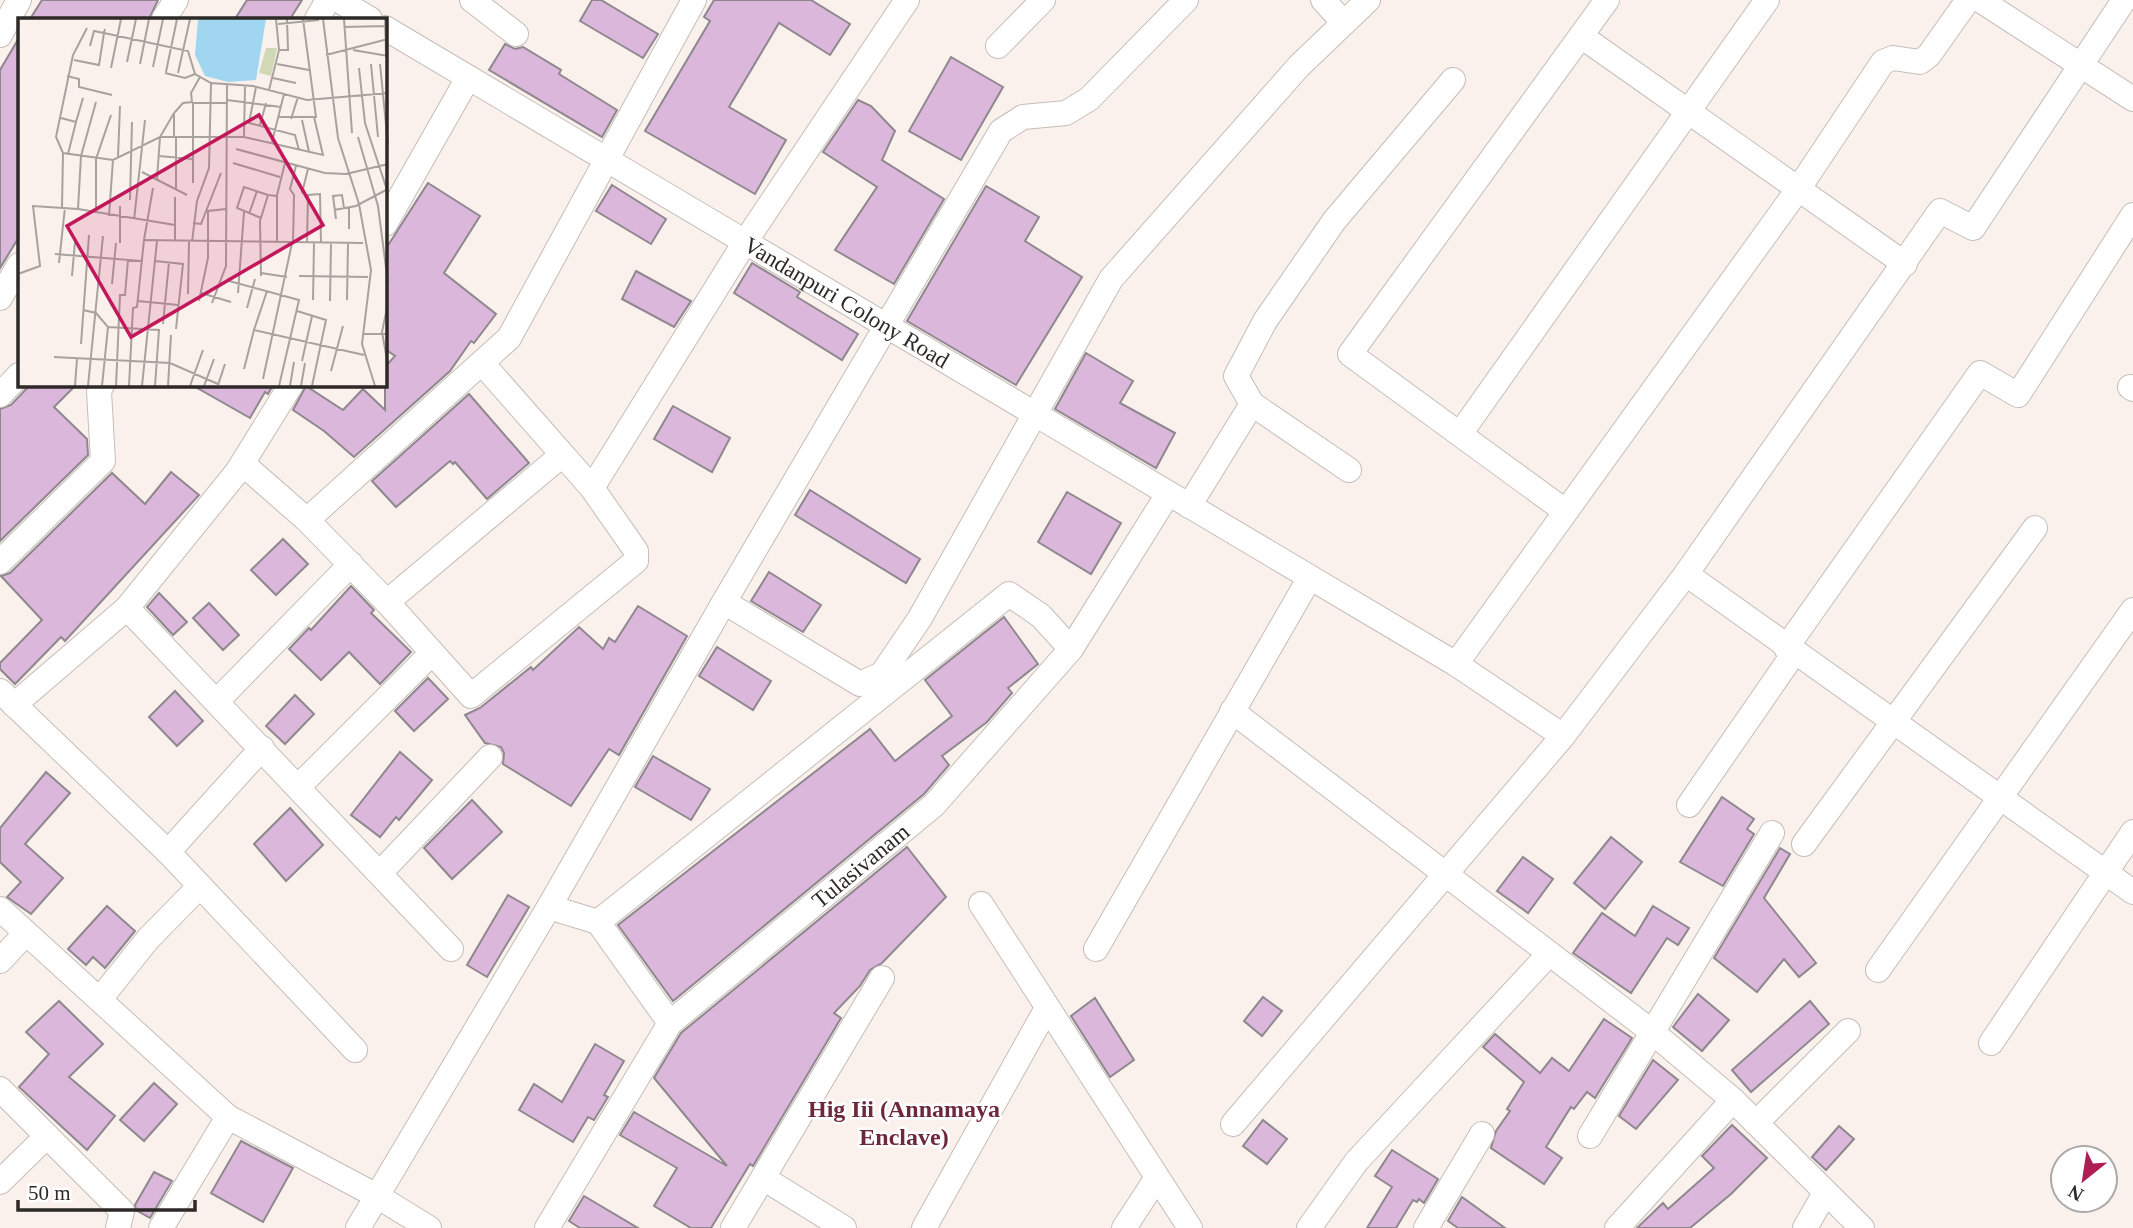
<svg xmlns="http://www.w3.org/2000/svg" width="2133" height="1228" viewBox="0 0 2133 1228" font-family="'Times New Roman',serif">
  <rect width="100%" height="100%" fill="#faf1ed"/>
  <g fill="#dcb7dc" stroke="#8e888e" stroke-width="2">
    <polygon points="42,0 158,0 149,19 30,19"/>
    <polygon points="247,0 302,0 290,19 235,19"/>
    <polygon points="592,0 601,0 658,34 643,58 580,21"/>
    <polygon points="714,0 811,0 850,24 830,55 779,23 729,107 786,140 755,194 645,131 710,21 704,17"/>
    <polygon points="19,38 19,237 0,268 0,70"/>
    <polygon points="505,44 515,49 523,47 561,70 559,74 617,110 602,137 489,70"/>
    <polygon points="951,57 1003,87 961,160 909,131"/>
    <polygon points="858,100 871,106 895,131 882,160 944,199 894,284 835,250 877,187 823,152"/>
    <polygon points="428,183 480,216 444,273 496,314 474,343 471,341 450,371 354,457 324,431 293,410 306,386 343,410 363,389 385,410 385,367 395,356 385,349 385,250"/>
    <polygon points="612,185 666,219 651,244 596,211"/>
    <polygon points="986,186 1039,217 1025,241 1082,277 1016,385 907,321"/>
    <polygon points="752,263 800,292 797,297 858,334 842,360 734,293"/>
    <polygon points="636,271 691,301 674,327 622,299"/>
    <polygon points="1086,353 1133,381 1120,403 1175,433 1156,468 1055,409"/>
    <polygon points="30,385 76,385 54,407 87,439 88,455 0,541 0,409 11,405"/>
    <polygon points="192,385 273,385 268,394 265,392 250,418"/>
    <polygon points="469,394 529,463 487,499 455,462 453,464 450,461 396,507 372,481"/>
    <polygon points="673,406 730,438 712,472 654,439"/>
    <polygon points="171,472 199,495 65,641 61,637 15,684 0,669 0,663 42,620 1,576 10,573 112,473 145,504"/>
    <polygon points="810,490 920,559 906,583 795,515"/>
    <polygon points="1067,492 1121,523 1091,574 1038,542"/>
    <polygon points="283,539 308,564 276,595 251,570"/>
    <polygon points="769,572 821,605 803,632 751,601"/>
    <polygon points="351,586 374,610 371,613 411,652 380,684 349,652 321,680 289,649 309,628 311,630"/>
    <polygon points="159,593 187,622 173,635 147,607"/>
    <polygon points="209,603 239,635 223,650 193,618"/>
    <polygon points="638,606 687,636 619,755 609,749 571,806 503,764 504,753 501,747 485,743 465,715 480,708 531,667 533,670 579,627 603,649 609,638 615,642"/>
    <polygon points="1004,617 1038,664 1008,688 1012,693 987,722 942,756 949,765 924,794 673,1001 618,925 870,729 895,761 952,716 925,680"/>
    <polygon points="717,647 771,681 753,710 699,676"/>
    <polygon points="428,678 448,699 414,731 395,711"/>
    <polygon points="175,691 203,721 177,746 149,717"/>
    <polygon points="295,695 314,714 285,744 266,726"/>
    <polygon points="400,752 432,780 399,820 396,817 380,837 351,815"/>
    <polygon points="653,756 710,789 691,820 635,787"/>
    <polygon points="46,772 70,793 25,844 63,878 31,914 7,897 21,882 0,862 0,828"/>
    <polygon points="1722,797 1754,819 1747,829 1754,834 1723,886 1680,862"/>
    <polygon points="472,800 502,832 452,879 424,848"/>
    <polygon points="290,808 323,845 286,881 254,844"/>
    <polygon points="1611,837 1642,862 1605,909 1574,883"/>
    <polygon points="907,847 946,897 882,963 870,970 860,986 834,1013 841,1018 753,1166 750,1164 711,1228 691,1228 654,1206 677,1168 620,1135 634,1112 727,1166 654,1078 681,1033"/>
    <polygon points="1780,848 1790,854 1764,898 1816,963 1799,977 1784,959 1757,992 1714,958"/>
    <polygon points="1523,857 1553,879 1528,913 1497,891"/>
    <polygon points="508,895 529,907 487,977 467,965"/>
    <polygon points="107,906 135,931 105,968 93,957 86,965 68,949"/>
    <polygon points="1653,906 1689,928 1678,945 1667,938 1631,993 1573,953 1602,913 1635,936"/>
    <polygon points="1698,994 1729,1020 1702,1051 1673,1027"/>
    <polygon points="1263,997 1282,1011 1262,1036 1244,1021"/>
    <polygon points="1095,998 1134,1060 1110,1077 1071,1016"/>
    <polygon points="59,1001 103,1044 69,1077 115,1116 87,1150 19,1087 49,1054 26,1032"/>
    <polygon points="1810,1001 1829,1024 1751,1092 1732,1070"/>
    <polygon points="1604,1019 1632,1038 1595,1098 1587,1092 1574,1109 1571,1107 1546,1147 1562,1158 1544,1184 1491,1148 1496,1131 1510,1111 1507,1109 1524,1082 1483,1047 1495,1034 1540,1073 1552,1058 1569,1071"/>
    <polygon points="595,1044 624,1061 604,1095 608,1097 594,1120 588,1117 573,1142 519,1110 534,1084 562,1102"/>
    <polygon points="1653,1060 1678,1080 1636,1129 1619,1116"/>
    <polygon points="154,1083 177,1104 144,1141 120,1120"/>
    <polygon points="1263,1120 1287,1139 1267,1164 1243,1146"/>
    <polygon points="1732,1125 1767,1158 1731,1194 1690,1228 1637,1228 1663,1203 1668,1209 1714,1168 1702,1156"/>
    <polygon points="1839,1126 1854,1139 1826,1170 1812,1157"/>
    <polygon points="241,1141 293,1168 263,1222 211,1193"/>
    <polygon points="1392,1150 1438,1179 1424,1203 1419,1199 1417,1202 1413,1200 1396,1228 1367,1228 1392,1187 1375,1176"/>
    <polygon points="154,1172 172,1181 150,1218 136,1210 135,1205"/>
    <polygon points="584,1196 638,1228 580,1228 569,1221"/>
    <polygon points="1462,1197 1505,1228 1458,1228 1448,1221"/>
  </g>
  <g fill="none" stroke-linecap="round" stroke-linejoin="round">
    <defs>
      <g id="street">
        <polyline points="338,0 370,19"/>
        <polyline points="472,0 516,34"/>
        <polyline points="1323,0 1344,23"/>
        <polyline points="1980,0 2133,99"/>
        <polyline points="164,19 176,0"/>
        <polyline points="317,19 328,0"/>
        <path id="s1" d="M 385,28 L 1456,664 L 1563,736 L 1686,574 L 1940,211 L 1973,228 L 2124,0"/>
        <polyline points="0,35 19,0"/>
        <polyline points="1581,36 1905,264"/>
        <polyline points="998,46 1043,0"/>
        <polyline points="385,224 468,78"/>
        <polyline points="0,298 19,265"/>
        <polyline points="2130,387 2133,389"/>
        <polyline points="0,395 19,375"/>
        <polyline points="1460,434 1767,0"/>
        <polyline points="243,464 307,520 509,338 694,0"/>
        <polyline points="1349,470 1252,404 1236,376 1265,321 1334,221 1453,80"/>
        <polyline points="592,488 745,242 907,0"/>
        <polyline points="1189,506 1252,404"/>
        <polyline points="1565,511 1350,354 1607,0"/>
        <polyline points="307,520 387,602 471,696 636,561 636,551 592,488 482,363"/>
        <polyline points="0,562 103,461 99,391 102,385"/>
        <polyline points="1686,574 2133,892"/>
        <polyline points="387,602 562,455"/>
        <polyline points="724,602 860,684 882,674 920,618 1111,279 1299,66 1368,0"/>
        <polyline points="127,608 451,949"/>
        <polyline points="1786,648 1980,373 2018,395 2133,215"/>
        <polyline points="1456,664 1799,188 1883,62 1893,58 1920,62 1929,55 1968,0"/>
        <polyline points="0,691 168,852 355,1050"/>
        <polyline points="217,701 351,564"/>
        <polyline points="14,705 127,608 237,472 291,385"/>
        <polyline points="1232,711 1651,1031 1733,1100 1862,1228"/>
        <polyline points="299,786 432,653"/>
        <polyline points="1689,805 1794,653"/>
        <polyline points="1804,844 2035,528"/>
        <polyline points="168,852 262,748"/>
        <polyline points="380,873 490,757"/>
        <polyline points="981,904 1190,1228"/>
        <polyline points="549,907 598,922 670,1023"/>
        <polyline points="0,909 228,1117 377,1196 429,1228"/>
        <polyline points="598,922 1009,594 1041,616 1071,649"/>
        <polyline points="1096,949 1309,579"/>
        <polyline points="0,961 25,934"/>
        <polyline points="1878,970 2133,610"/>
        <polyline points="100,999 148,939 200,886"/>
        <polyline points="1991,1043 2133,832"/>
        <polyline points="0,1089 122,1211 118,1228"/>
        <polyline points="1756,1123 1848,1031"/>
        <polyline points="1233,1124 1563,736"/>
        <polyline points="1590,1136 1772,833"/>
        <polyline points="763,1178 844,1228"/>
        <polyline points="0,1182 47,1136"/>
        <polyline points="161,1228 228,1117"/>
        <polyline points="358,1228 549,907 724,602 1001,131 1023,117 1066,113 1089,99 1186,0"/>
        <path id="s2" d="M 547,1228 L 670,1023 L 934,805 L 1071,649 L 1168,494"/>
        <polyline points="733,1228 882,978"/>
        <polyline points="924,1228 1047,1008"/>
        <polyline points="1124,1228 1156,1179"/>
        <polyline points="1309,1228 1356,1162 1549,954"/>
        <polyline points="1426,1228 1482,1134"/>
        <polyline points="1617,1228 1733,1100"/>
        <polyline points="1805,1228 1825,1193"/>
      </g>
    </defs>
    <use href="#street" stroke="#c5bdb8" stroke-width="26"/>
    <use href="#street" stroke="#fff" stroke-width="24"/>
  </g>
  <g text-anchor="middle" stroke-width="5" stroke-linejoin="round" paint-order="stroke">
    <g font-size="23" fill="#2c2927" stroke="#fff">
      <text dy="8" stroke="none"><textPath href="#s1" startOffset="537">Vandanpuri Colony Road</textPath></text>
      <text dy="8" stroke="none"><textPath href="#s2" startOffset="486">Tulasivanam</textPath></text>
    </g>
    <g font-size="24" font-weight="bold" fill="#6d283b" stroke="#fff">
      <text x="904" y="1117">Hig Iii (Annamaya<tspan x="904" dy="28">Enclave)</tspan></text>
    </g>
  </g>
  <g transform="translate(18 18)">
    <rect width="369" height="369" fill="#faf1ed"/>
    <path d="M 248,30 L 259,30 L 253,58 L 241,55 Z" fill="#d0d8b6"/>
    <path d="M 180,1 L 248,1 L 238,62 L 210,64 L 187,58 L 177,37 Z" fill="#a1d6f0"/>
    <path fill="none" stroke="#a8a19e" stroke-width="2" d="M 305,1 L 320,120 L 341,186 L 353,252 L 344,326 L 357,368M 326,1 L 334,115M 367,1 L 368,38M 260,6 L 301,2M 326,9 L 367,8M 69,10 L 55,37 L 38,119 L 45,135 L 95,142 L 142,119 L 226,119 L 305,137 L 296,99M 72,28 L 76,13 L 86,15 L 87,11M 261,32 L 270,32 L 269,1M 335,32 L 370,38M 308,37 L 370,21M 56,42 L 81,47 L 86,15 L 170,33 L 177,56 L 193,65 L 235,68 L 289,82 L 370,75M 109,44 L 118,1M 122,46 L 131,1M 259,46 L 291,52M 353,46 L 360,119M 362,46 L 370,127M 135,49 L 145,1M 93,50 L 103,1M 341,50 L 347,105 L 369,172M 148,54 L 159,1M 147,55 L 167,60 L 177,56M 160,55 L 172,1M 49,58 L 61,61 L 61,69 L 94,77M 255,60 L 278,65M 238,69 L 231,105 L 277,117 L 281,132M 251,72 L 261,32 L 258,1M 209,82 L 263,89M 175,85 L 209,85M 156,96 L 156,119M 261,99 L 298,99 L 285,1M 43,100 L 58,104 L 65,80M 273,101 L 280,79M 284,102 L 291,134M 242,107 L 248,85M 158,119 L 158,171M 226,119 L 227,67M 340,119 L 360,188 L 370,265M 254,124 L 266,76M 218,131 L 307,155 L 328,156 L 370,146M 50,136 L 58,104M 141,138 L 175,141M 100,139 L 102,88M 215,145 L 262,159M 124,154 L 169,177M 139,161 L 142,119 L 156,95 L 165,85 L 174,84 L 173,75 L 182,59M 175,165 L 175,85M 284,175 L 290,151M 157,179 L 157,223M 112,182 L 114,104M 44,189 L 45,135M 60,191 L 63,138 L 78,84M 316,192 L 338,188 L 368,172M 78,195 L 78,141 L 93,97M 231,196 L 239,173M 91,198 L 95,142M 243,200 L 219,190 L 226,169 L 250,177M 318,201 L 315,178 L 324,177 L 326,190M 116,202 L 127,102M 175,205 L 183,206 L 203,155M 331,211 L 331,189M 126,222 L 135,170M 174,224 L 179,183 L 191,150 L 193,65M 102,225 L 102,188M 259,225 L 259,177 L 267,145M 275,225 L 276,177 L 272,171 L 278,148M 289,225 L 290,177 L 302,176 L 303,225M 37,236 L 123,243M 137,243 L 165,246 L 158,311M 41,245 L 47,189M 243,255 L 269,259M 0,256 L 22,248 L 15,188 L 60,191 L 157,207M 54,258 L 57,224M 243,258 L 242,203 L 250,177 L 259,178M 281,258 L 350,259M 211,263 L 281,282 L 261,368M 94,266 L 98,225M 183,275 L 213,284M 220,275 L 226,194M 170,276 L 171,224M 295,282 L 296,225M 329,282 L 330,226M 120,283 L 160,287M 181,283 L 190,240 L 190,193 L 208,191M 312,283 L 313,226M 194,285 L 208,248 L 209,67M 229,290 L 237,261M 65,292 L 78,295 L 90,309 L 84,368M 279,293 L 308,302 L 294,368M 145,306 L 151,244M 90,309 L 141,312 L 137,368M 236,312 L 249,273M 345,316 L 370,316M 63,326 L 71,217M 36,339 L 152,345 L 200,366M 369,342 L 364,314 L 370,285M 284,343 L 294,298M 226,351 L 236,312 L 346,337M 313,353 L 325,308M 245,361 L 274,225M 200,367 L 207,346M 57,368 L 59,341M 70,368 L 85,218M 98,368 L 102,277 L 107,277 L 110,242M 111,368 L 115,290 L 119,289 L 126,222 L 345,225M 124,368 L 139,223M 150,368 L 153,317M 172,368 L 185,332M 186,368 L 196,341M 272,368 L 276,344M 283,368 L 287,345"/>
    <path fill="#c2185b" fill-opacity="0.15" stroke="#c2185b" stroke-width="3.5" d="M 241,97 L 305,207 L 113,319 L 49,208 Z"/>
    <rect width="369" height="369" fill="none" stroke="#2c2927" stroke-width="3.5"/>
  </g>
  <g transform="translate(2084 1179) rotate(210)"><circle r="33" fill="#ffffff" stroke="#aba9a9" stroke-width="2"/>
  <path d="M0-5L12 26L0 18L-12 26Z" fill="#ae1e54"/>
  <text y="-10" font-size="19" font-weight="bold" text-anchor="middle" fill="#2c2927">N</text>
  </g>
  <path d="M18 1200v10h177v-10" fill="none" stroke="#2c2927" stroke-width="3.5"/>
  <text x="28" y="1200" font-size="21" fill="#2c2927" stroke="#ffffff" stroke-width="5" paint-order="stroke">50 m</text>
</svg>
